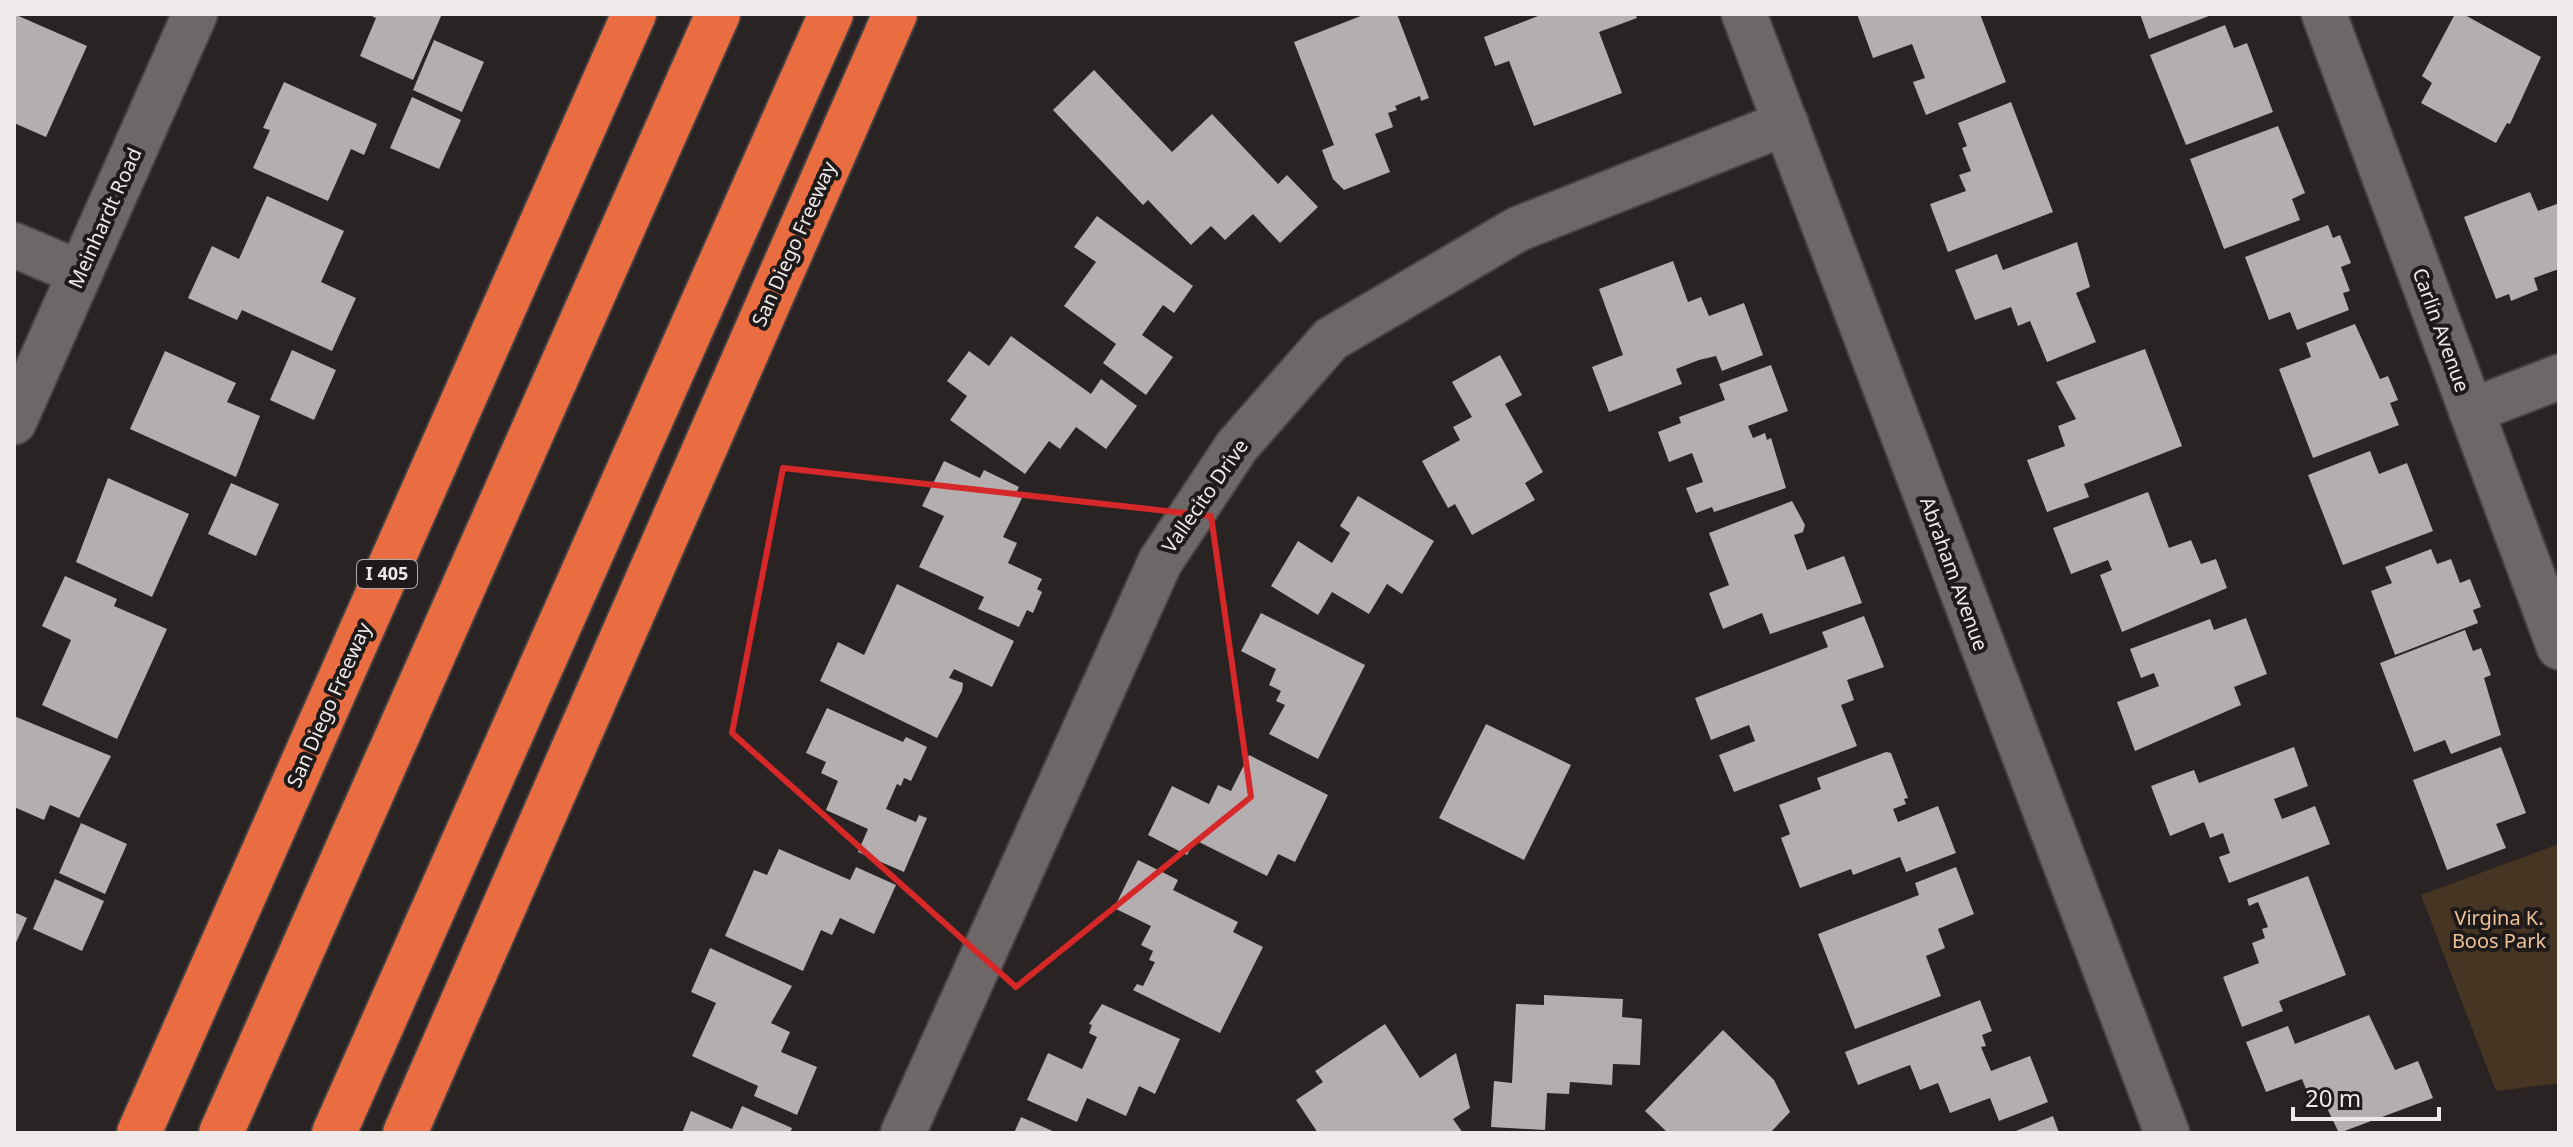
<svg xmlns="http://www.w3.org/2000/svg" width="2573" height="1147" viewBox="0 0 2573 1147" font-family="'Noto Sans',sans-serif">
  <rect width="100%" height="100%" fill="#292323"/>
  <polygon fill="#473523" points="2559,844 2559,1083 2496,1091 2421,895"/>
  <g fill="#b5aeb1">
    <polygon points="14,14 87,46 46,137 14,123"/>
    <polygon points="367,14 442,14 413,80 360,56 376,18"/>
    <polygon points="1366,14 1397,14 1429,98 1421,101 1420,96 1395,106 1397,110 1388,113 1393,127 1375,134 1390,172 1344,190 1333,179 1322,150 1334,145 1294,42"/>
    <polygon points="1543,14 1635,14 1637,18 1599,32 1622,93 1534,126 1509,61 1495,66 1484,37"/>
    <polygon points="1857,14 1980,14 2006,82 1926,115 1913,82 1925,78 1912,44 1873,58"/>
    <polygon points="2140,14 2214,14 2149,39"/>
    <polygon points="2455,14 2463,14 2541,57 2510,124 2507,123 2496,143 2421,103 2432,83 2422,76"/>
    <polygon points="2225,25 2234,48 2247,43 2273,112 2186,145 2150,55"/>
    <polygon points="434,40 484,62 462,112 413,90"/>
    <polygon points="1094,70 1172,152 1212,114 1278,184 1287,175 1318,207 1280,243 1253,214 1225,240 1211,226 1191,245 1148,200 1143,205 1053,110"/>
    <polygon points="284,82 377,124 364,155 351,149 328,201 253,168 270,130 263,128"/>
    <polygon points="412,97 461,120 439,169 390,148"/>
    <polygon points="2011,102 2053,212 1948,252 1930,204 1966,191 1959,175 1971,171 1962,148 1967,146 1958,123"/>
    <polygon points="2278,126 2305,193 2292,199 2300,220 2224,249 2190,159"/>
    <polygon points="2530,192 2538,211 2557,204 2559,211 2559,269 2534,278 2538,290 2511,301 2509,294 2496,299 2464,217"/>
    <polygon points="267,196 344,231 321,282 356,298 332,351 242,310 237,320 188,298 212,246 239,259"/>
    <polygon points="1097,216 1193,286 1174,313 1163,305 1142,335 1173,357 1146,395 1103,363 1116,344 1064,306 1096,262 1074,247"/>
    <polygon points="2328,225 2333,238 2340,235 2351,263 2341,267 2350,291 2343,293 2349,310 2297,330 2290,312 2269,320 2245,257"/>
    <polygon points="2077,242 2090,287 2076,293 2096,342 2047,362 2030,321 2018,326 2011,307 1975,320 1955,270 1997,254 2003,270"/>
    <polygon points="1673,261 1688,302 1701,297 1709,316 1744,303 1763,355 1722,371 1716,356 1699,360 1676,369 1682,384 1609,412 1592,367 1623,355 1599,289"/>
    <polygon points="2355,324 2380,379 2388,376 2398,400 2390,403 2399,425 2313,458 2279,369 2311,357 2306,343"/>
    <polygon points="1011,336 1091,394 1101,379 1137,406 1106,449 1076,427 1060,449 1049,441 1025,474 950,420 967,396 947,381 969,351 989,366"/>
    <polygon points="2145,349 2182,446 2084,484 2089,497 2047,512 2027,460 2065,446 2058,426 2076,419 2056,382"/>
    <polygon points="292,350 336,370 314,420 270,400"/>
    <polygon points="165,351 236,383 227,402 260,416 236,477 130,429"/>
    <polygon points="1500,355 1522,395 1505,404 1543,472 1525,483 1535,500 1472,535 1455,504 1448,508 1422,461 1460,440 1453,427 1472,417 1452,382"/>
    <polygon points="1771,365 1788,411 1748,426 1753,438 1765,433 1767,440 1771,438 1786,488 1714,512 1712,507 1696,513 1686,488 1703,482 1692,453 1669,462 1658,432 1681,423 1679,417 1725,400 1719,384"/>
    <polygon points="2370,451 2379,474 2407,463 2433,531 2343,565 2308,475"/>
    <polygon points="944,461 980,478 984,470 1019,487 1015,495 1022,498 1003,537 1017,543 1008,563 1042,579 1037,589 1042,592 1033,613 1027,610 1019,627 978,609 984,597 919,567 944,516 922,506"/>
    <polygon points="108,478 189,514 152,597 76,562"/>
    <polygon points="231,483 279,504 256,556 208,534"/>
    <polygon points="2148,492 2169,548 2191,540 2201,564 2216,559 2227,588 2122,632 2100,575 2112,570 2108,560 2071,574 2053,528"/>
    <polygon points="1358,496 1434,541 1402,594 1387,584 1369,614 1332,592 1318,615 1271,586 1298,541 1332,563 1350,533 1340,526"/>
    <polygon points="1792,501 1805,525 1803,532 1794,535 1807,570 1844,556 1862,603 1770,634 1762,613 1723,629 1709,593 1729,585 1709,533"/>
    <polygon points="2431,549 2437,564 2451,559 2460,583 2470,579 2481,607 2473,610 2478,623 2395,655 2371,591 2392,583 2385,567"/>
    <polygon points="65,576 117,599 114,606 167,629 117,739 42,705 71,640 42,626"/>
    <polygon points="897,584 1014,641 992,687 954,669 949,678 963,683 962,691 937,738 820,681 838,642 864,655"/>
    <polygon points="1261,613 1365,665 1318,759 1269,734 1285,705 1276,701 1281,691 1269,685 1276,669 1241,651"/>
    <polygon points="1864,616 1884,667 1847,680 1854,700 1841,705 1857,746 1734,792 1719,755 1755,741 1749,725 1711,740 1695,698 1828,647 1822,632"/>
    <polygon points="2246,618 2267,674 2234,687 2241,705 2135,751 2117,702 2159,686 2154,673 2141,678 2130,649 2210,619 2214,630"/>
    <polygon points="2465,630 2473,651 2481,648 2491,675 2484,678 2501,735 2451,754 2445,740 2414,752 2380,663"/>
    <polygon points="827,708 903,742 906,737 927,747 911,781 904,778 901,786 897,784 886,809 916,822 919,815 927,818 904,872 858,852 868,829 826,810 838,781 821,773 826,762 806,753"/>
    <polygon points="14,716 111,756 79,818 50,805 44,820 14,807"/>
    <polygon points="1486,724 1571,765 1524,860 1439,818"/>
    <polygon points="2294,747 2308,786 2274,799 2282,819 2315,806 2330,844 2229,883 2219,857 2230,853 2223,833 2210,838 2204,822 2170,836 2151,786 2194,770 2199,783"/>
    <polygon points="2501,747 2526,813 2496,824 2506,848 2447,870 2413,780"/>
    <polygon points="1886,752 1891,753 1908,798 1904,799 1906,804 1893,809 1898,822 1938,806 1956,853 1906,872 1900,857 1853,875 1851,869 1800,888 1781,838 1790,834 1779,805 1821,789 1817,778"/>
    <polygon points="1249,755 1328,795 1295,862 1278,854 1267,876 1195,840 1187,855 1148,835 1172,786 1209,804 1218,785 1231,791"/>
    <polygon points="81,823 127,844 105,894 59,873"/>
    <polygon points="779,849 850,880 856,867 896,885 874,934 840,918 832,935 821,930 803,971 725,936 754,870 767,875"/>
    <polygon points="1138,860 1178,880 1173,890 1238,922 1233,932 1263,947 1220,1033 1133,990 1137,984 1143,986 1155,962 1149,960 1153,951 1141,945 1151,926 1114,908"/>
    <polygon points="1956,867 1974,914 1938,929 1945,948 1926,956 1941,996 1855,1029 1818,934 1919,895 1915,883"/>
    <polygon points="2308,876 2346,975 2279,1001 2283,1011 2242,1027 2223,977 2259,963 2252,943 2265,938 2262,929 2268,927 2258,902 2249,906 2247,899"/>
    <polygon points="55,879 104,901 82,951 33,929"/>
    <polygon points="14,912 27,918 14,947"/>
    <polygon points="710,948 792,986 771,1023 790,1032 781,1052 817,1067 797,1115 754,1096 758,1086 692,1056 716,1003 691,992"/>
    <polygon points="1544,995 1623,999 1622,1017 1642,1019 1640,1065 1613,1064 1612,1085 1570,1082 1569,1094 1547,1093 1545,1130 1491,1127 1494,1081 1512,1083 1516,1004 1544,1005"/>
    <polygon points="1980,1000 1992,1031 1982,1035 1986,1046 1981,1047 1991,1071 2030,1056 2048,1102 1999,1121 1990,1098 1950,1113 1938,1083 1920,1090 1910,1065 1858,1085 1845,1052"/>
    <polygon points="1102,1004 1180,1039 1155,1094 1139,1086 1126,1116 1087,1098 1077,1122 1027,1100 1048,1053 1082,1069 1097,1037 1089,1033 1092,1025 1089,1024"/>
    <polygon points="2369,1015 2395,1070 2418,1061 2433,1098 2339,1133 2326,1106 2329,1105 2324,1094 2310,1099 2302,1079 2266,1092 2246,1042 2288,1026 2295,1044"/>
    <polygon points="1385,1024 1420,1078 1456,1053 1470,1108 1453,1119 1463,1133 1318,1133 1296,1100 1323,1082 1315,1071"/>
    <polygon points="1723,1030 1774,1080 1790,1112 1770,1133 1668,1133 1645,1111"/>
    <polygon points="742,1106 792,1128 790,1133 682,1133 691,1111 732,1129"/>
    <polygon points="2053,1116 2059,1133 2011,1133"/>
    <polygon points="1021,1117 1057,1133 1014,1133"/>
  </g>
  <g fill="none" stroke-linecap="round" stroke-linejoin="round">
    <defs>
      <g id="minor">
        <polyline points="1744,14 2167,1133"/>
        <polyline points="2324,14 2559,647"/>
        <polyline points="14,245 80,273"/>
        <polyline points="2471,411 2559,377"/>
        <polyline points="14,422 195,14"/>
        <polyline points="903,1133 1160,562 1237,446 1331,339 1518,229 1786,123"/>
      </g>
      <g id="highway">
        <polyline points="139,1133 634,14"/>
        <polyline points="221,1133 718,14"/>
        <polyline points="334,1133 831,14"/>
        <polyline points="405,1133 895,14"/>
      </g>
    </defs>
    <use href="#minor" stroke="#464142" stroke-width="48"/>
    <use href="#highway" stroke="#464142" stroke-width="48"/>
    <use href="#minor" stroke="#6e6767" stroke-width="44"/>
    <use href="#highway" stroke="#e96d41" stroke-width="44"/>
  </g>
  <path fill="none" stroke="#d62828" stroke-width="6" stroke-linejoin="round" d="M 783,468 L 1211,516 L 1251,797 L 1016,987 L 732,733 Z"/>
  <g text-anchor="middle" stroke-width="8" stroke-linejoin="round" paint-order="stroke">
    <rect fill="#1f1a1a" stroke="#b0acac" stroke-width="2" x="357" y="560" width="60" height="28" rx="6"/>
    <g font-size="18" font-weight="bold" fill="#eeeaea">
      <text x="387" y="580">I 405</text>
    </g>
    <g font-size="20" fill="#eeeaea" stroke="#1f1a1a">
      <text transform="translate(105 218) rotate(-66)" y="7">Meinhardt Road</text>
      <text transform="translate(794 244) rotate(-66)" y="7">San Diego Freeway</text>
      <text transform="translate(2441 330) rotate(70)" y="7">Carlin Avenue</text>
      <text transform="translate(1205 496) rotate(-55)" y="7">Vallecito Drive</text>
      <text transform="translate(1954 574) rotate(70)" y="7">Abraham Avenue</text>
      <text transform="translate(329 705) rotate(-66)" y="7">San Diego Freeway</text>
    </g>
    <g font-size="20" fill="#eec298" stroke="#1f1a1a">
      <text x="2499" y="925">Virgina K.<tspan x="2499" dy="23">Boos Park</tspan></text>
    </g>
  </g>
  <rect width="2573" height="1147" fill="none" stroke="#eeeaea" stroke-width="32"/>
  <path d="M2293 1107v12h146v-12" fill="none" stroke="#eeeaea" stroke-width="4"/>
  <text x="2305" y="1107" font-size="24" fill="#eeeaea" stroke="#1f1a1a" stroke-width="6" paint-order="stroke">20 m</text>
</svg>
